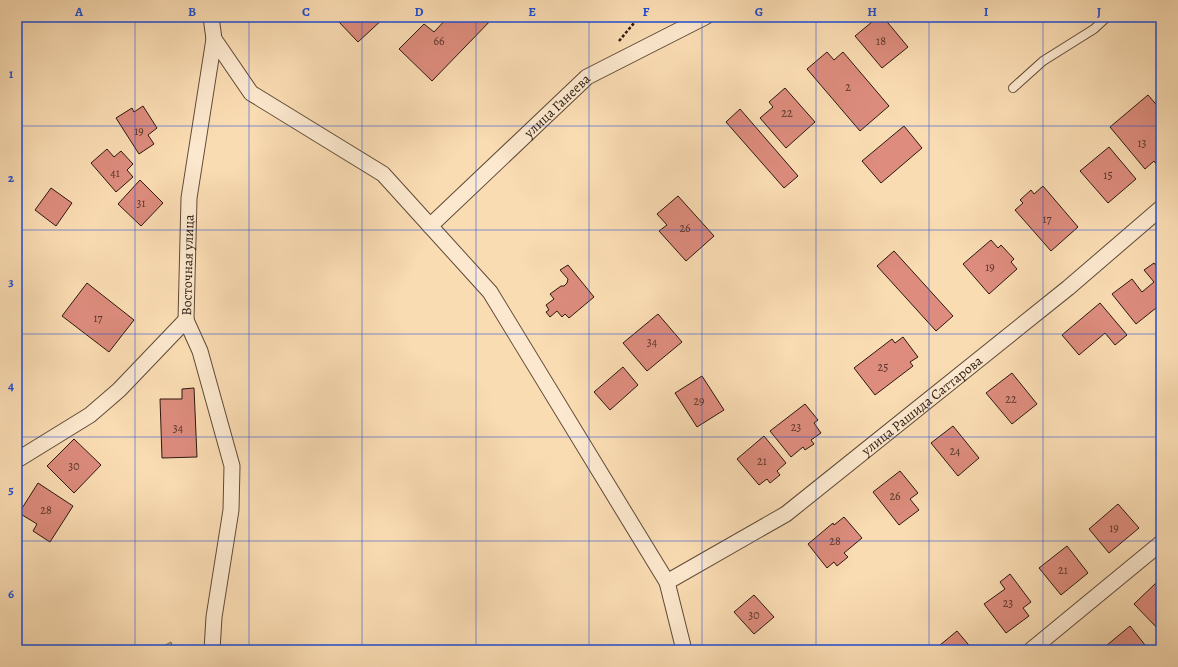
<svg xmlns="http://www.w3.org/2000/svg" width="1178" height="667" viewBox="0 0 1178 667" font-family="Alegreya,serif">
  <rect width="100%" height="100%" fill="#fadcb3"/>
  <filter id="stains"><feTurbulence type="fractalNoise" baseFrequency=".005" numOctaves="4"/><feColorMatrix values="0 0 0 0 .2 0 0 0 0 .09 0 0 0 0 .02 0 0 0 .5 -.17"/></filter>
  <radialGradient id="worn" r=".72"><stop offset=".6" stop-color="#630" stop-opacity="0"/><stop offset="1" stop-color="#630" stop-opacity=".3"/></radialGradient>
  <polygon fill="#bfc08c" stroke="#756c4c" points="171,642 173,650 156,650"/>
  <g fill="#dd8c7d" stroke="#2b190d">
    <polygon points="342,17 385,17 358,42 338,21"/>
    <polygon points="448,17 494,17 432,81 399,49 424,24 434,32"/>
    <polygon points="878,17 883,17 908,47 882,68 855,36"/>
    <polygon points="827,52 834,60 843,52 889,106 860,131 807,69"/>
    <polygon points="785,88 815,122 786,148 760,118 773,107 769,102"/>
    <polygon points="1148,95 1161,110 1161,159 1156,164 1154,161 1145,169 1110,127"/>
    <polygon points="143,106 157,128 148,135 154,144 139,154 116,118 132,108 134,112"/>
    <polygon points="740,109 798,176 784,188 726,122"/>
    <polygon points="904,126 922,148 881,183 862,161"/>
    <polygon points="1109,147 1136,179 1108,203 1080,171"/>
    <polygon points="107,149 114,157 121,151 133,164 127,170 133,177 116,192 91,163"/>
    <polygon points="140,180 163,203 141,226 118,204"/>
    <polygon points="1043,186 1078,227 1051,251 1015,210 1023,203 1020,200 1031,190 1034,194"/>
    <polygon points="51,188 72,203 56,226 35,210"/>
    <polygon points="678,196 714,236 686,261 659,231 667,225 657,214"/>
    <polygon points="991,240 998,248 1001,245 1014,259 1011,262 1017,269 989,294 963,264"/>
    <polygon points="894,251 953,316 936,331 877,266"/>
    <polygon points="1154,263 1161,272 1161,304 1136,324 1112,294 1132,279 1142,292 1154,282 1144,270"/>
    <polygon points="568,265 594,297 569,318 565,314 562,317 557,311 550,317 546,312 549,310 546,305 554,299 550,294 561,286 564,286 567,283 568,279 560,270"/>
    <polygon points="87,283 134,320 109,352 62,316"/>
    <polygon points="1100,303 1127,335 1115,345 1105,333 1079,355 1062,335"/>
    <polygon points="658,314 682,342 647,371 623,343"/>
    <polygon points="903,337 918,357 910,362 913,366 875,395 854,368 892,339 895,343"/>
    <polygon points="623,367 638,385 610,410 594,392"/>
    <polygon points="1012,373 1037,404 1012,424 986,393"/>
    <polygon points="702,376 724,410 697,427 675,393"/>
    <polygon points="194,388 197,457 162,458 160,399 182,399 182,389"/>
    <polygon points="805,404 818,420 814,423 821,433 811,440 814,444 805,450 803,447 791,457 770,431"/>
    <polygon points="953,426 979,458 958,476 931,443"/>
    <polygon points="764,436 786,463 777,471 780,475 770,483 767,479 759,485 737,459"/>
    <polygon points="74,439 101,465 74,493 47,466"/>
    <polygon points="1161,459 1161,468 1157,463"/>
    <polygon points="900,471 918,493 910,499 919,510 899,525 873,492"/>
    <polygon points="38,483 73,506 50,542 33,531 37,524 19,513"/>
    <polygon points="1118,504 1139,528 1109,553 1089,529"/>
    <polygon points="844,517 862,538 844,553 848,557 837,566 834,562 827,568 808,544 833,523 834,525"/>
    <polygon points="1067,546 1088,573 1061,595 1039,568"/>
    <polygon points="1010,574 1031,602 1023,608 1029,616 1006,633 984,604 1005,589 1000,582"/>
    <polygon points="1157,582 1161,586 1161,632 1134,604"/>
    <polygon points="754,595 774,617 754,634 734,612"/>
    <polygon points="1130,626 1149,650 1101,650"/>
    <polygon points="957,631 973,650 934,650"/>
  </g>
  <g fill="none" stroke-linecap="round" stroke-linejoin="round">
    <defs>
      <polyline id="service" points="1013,88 1043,61 1094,29 1107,17"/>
      <g id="minor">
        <polyline points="211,17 214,39 251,93 383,174 490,292 667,582 684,650"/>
        <path id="s1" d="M 430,226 L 587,77 L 705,17"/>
        <polyline points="186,320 200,351 232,466 231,510 214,617 212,650"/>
        <path id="s2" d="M 17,460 L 90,415 L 119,390 L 186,320 L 189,198 L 214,39"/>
        <path id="s3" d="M 667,582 L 786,514 L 1068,288 L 1161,208"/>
        <polyline points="1031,650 1161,543"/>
      </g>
    </defs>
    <use href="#service" stroke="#5f4a36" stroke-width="10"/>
    <use href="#minor" stroke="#5f4a36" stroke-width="17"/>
    <polyline stroke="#2b190d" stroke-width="2.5" stroke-dasharray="3 2" stroke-linecap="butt" points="619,41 639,17"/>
    <use href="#service" stroke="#fce8ce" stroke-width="8"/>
    <use href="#minor" stroke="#fce8ce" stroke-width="15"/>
  </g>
  <path fill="none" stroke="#1d4ed8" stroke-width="1" stroke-opacity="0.55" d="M 135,17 L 135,650M 249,17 L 249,650M 362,17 L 362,650M 476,17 L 476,650M 589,17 L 589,650M 702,17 L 702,650M 816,17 L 816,650M 929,17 L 929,650M 1043,17 L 1043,650M 17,126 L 1161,126M 17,230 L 1161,230M 17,334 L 1161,334M 17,437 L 1161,437M 17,541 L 1161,541"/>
  <g text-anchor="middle" stroke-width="3" stroke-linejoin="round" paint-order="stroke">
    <g font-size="12" fill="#583629">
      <text x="439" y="45">66</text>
      <text x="881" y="45">18</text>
      <text x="848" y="91">2</text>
      <text x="787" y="117">22</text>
      <text x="139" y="135">19</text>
      <text x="1142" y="147">13</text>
      <text x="115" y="177">41</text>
      <text x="1108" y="179">15</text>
      <text x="141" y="207">31</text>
      <text x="1047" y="223">17</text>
      <text x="685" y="232">26</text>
      <text x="990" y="271">19</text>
      <text x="98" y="322">17</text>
      <text x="652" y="346">34</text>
      <text x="883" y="371">25</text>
      <text x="1011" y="403">22</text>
      <text x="699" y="405">29</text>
      <text x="796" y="431">23</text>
      <text x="178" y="432">34</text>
      <text x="955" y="455">24</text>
      <text x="762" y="465">21</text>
      <text x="74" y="470">30</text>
      <text x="895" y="500">26</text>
      <text x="46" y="514">28</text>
      <text x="1114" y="532">19</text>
      <text x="835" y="545">28</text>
      <text x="1063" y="574">21</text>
      <text x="1008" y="607">23</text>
      <text x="754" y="619">30</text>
    </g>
    <g font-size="14" fill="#2b190d" stroke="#fce8ce">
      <text dy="5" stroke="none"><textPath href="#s1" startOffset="175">улица Ганеева</textPath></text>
      <text dy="5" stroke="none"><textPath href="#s2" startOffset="276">Восточная улица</textPath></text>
      <text dy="5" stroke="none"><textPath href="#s3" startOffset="311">улица Рашида Саттарова</textPath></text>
    </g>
  </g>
  <rect width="1178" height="667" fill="none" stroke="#fadcb3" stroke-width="44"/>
  <rect x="22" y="22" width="1134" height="623" fill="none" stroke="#1d4ed8" stroke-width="1.5"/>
  <g font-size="13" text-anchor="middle" font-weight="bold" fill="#1d4ed8">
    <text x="79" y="16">A</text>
    <text x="192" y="16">B</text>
    <text x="306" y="16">C</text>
    <text x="419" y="16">D</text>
    <text x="532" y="16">E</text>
    <text x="646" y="16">F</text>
    <text x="759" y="16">G</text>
    <text x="872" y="16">H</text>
    <text x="986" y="16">I</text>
    <text x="1099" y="16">J</text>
    <text x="11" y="78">1</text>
    <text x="11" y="182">2</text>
    <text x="11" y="286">3</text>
    <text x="11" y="390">4</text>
    <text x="11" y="494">5</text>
    <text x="11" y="598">6</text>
  </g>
  <rect width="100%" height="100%" filter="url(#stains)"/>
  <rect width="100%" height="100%" fill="url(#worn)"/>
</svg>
